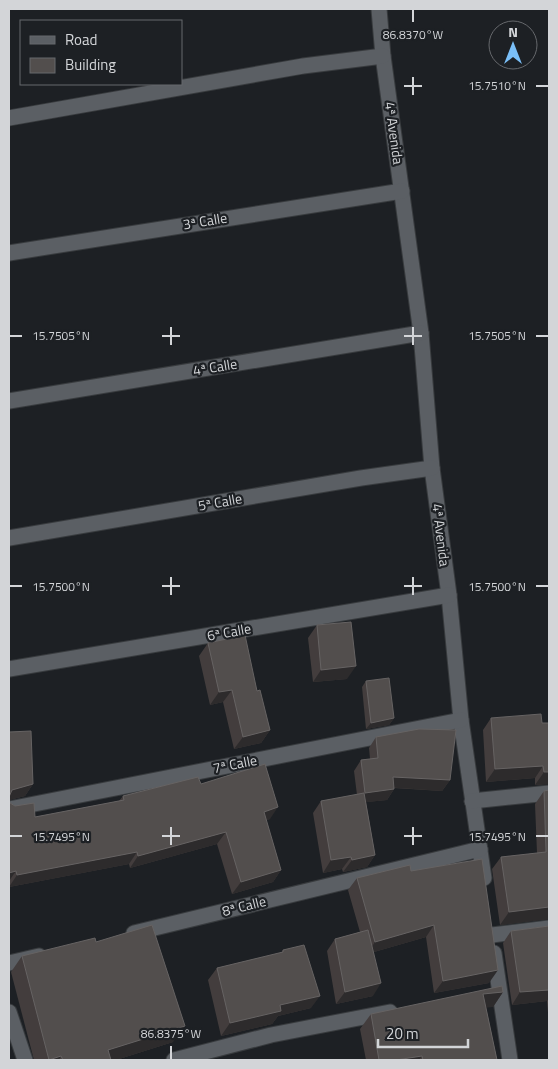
<svg xmlns="http://www.w3.org/2000/svg" width="558" height="1069" viewBox="0 0 558 1069" font-family="'Titillium Web',sans-serif">
  <rect width="100%" height="100%" fill="#1d2024"/>
  <g fill="none" stroke-linecap="round" stroke-linejoin="round">
    <defs>
      <g id="street">
        <polyline points="379,9 383,56 421,333 432,468 449,595 461,720 484,878"/>
        <polyline points="9,118 303,66 383,56"/>
        <polyline points="9,253 402,191"/>
        <polyline points="9,401 421,333"/>
        <polyline points="9,538 361,478 432,468"/>
        <polyline points="9,669 449,595"/>
        <polyline points="472,801 549,793"/>
        <polyline points="9,809 461,720"/>
        <polyline points="134,933 480,849"/>
        <polyline points="492,935 549,928"/>
        <polyline points="494,953 510,1060"/>
        <polyline points="9,963 39,956"/>
        <polyline points="9,1012 25,1060"/>
        <polyline points="174,1060 271,1035 390,1012"/>
      </g>
    </defs>
    <use href="#street" stroke="#383b3e" stroke-width="17"/>
    <use href="#street" stroke="#5b5f64" stroke-width="15"/>
  </g>
  <g fill="#433d3d">
    <polygon points="317,625 347,679 313,682 308,638"/>
    <polygon points="208,643 257,691 270,730 261,743 234,749 223,702 210,705 199,656"/>
    <polygon points="366,681 394,718 389,725 366,729 362,687"/>
    <polygon points="491,718 542,723 549,723 549,784 535,785 535,778 486,782 483,730"/>
    <polygon points="9,732 33,784 25,796 9,800 10,803 35,817 119,801 123,796 201,784 270,819 266,820 281,870 273,882 232,894 217,844 130,868 129,864 9,887"/>
    <polygon points="376,737 450,780 442,791 394,788 394,789 387,800 366,802 375,855 367,867 343,872 342,869 323,873 313,813 321,801 357,795 354,771 361,760 370,759 369,748"/>
    <polygon points="544,791 548,919 500,925 492,869 501,857 537,853 535,804"/>
    <polygon points="411,871 489,983 434,993 426,937 374,952 373,996 336,1004 327,951 335,939 360,932 348,890 357,878"/>
    <polygon points="549,926 549,1024 547,1001 512,1005 503,943 511,931"/>
    <polygon points="96,942 173,1042 116,1060 34,1060 11,972 22,956"/>
    <polygon points="283,950 311,1008 278,1016 272,1024 221,1036 208,980 217,968 281,953"/>
    <polygon points="503,992 493,1007 486,1007 497,1060 366,1060 360,1029 371,1014"/>
  </g>
  <g fill="#2d2b2c">
    <polygon points="356,666 347,679 313,682 321,670"/>
    <polygon points="232,690 223,702 210,705 219,692"/>
    <polygon points="394,718 389,725 366,729 371,723"/>
    <polygon points="270,730 261,743 234,749 243,737"/>
    <polygon points="543,766 535,778 486,782 495,769"/>
    <polygon points="544,772 549,772 549,784 535,785"/>
    <polygon points="393,777 450,780 442,791 385,787"/>
    <polygon points="33,784 25,796 9,800 9,794 12,790"/>
    <polygon points="394,789 387,800 358,803 365,793"/>
    <polygon points="278,807 270,819 255,824 264,812"/>
    <polygon points="226,832 217,844 130,868 138,856"/>
    <polygon points="137,852 129,864 9,887 17,875"/>
    <polygon points="375,855 367,867 343,872 352,860"/>
    <polygon points="351,857 342,869 323,873 331,860"/>
    <polygon points="281,870 273,882 232,894 241,882"/>
    <polygon points="16,871 9,881 9,873"/>
    <polygon points="549,907 549,919 500,925 509,912"/>
    <polygon points="434,925 426,937 367,954 375,942"/>
    <polygon points="498,970 489,983 434,993 443,981"/>
    <polygon points="381,983 373,996 336,1004 345,992"/>
    <polygon points="549,990 549,998 547,1001 512,1005 520,992"/>
    <polygon points="503,992 493,1007 473,1009 483,994"/>
    <polygon points="320,996 311,1008 278,1016 272,1024 221,1036 230,1023 280,1005"/>
    <polygon points="185,1026 173,1042 116,1060 101,1060 108,1050"/>
    <polygon points="61,1056 59,1060 49,1060"/>
    <polygon points="422,1056 419,1060 396,1060"/>
  </g>
  <g fill="#524e4d" stroke="#666363">
    <polygon points="351,622 356,666 321,670 317,625"/>
    <polygon points="245,635 257,691 260,690 270,730 243,737 232,690 219,692 208,643"/>
    <polygon points="389,678 394,718 371,723 366,681"/>
    <polygon points="541,714 542,723 549,723 549,772 544,772 543,766 495,769 491,718"/>
    <polygon points="419,729 456,730 450,780 393,777 394,789 365,793 361,760 378,758 376,737"/>
    <polygon points="31,731 33,784 12,790 9,797 9,732"/>
    <polygon points="265,764 278,807 264,812 281,870 241,882 226,832 138,856 137,852 17,875 16,871 9,873 9,800 10,803 15,806 34,803 35,817 124,800 123,796 198,777 201,784"/>
    <polygon points="549,790 549,907 509,912 501,857 546,852 544,791"/>
    <polygon points="364,793 375,855 352,860 351,857 331,860 321,801"/>
    <polygon points="482,859 498,970 443,981 434,925 375,942 357,878 410,865 411,871"/>
    <polygon points="152,925 185,1026 108,1050 111,1060 63,1060 61,1056 49,1060 22,956 95,938 96,942"/>
    <polygon points="549,926 549,990 520,992 511,931"/>
    <polygon points="368,930 381,983 345,992 335,939"/>
    <polygon points="304,945 320,996 280,1005 281,1011 230,1023 217,968 283,952 283,950"/>
    <polygon points="502,986 503,992 483,994 497,1060 423,1060 422,1056 396,1060 379,1060 371,1014"/>
  </g>
  <path fill="none" stroke="#d3d5d8" stroke-width="2" d="M 413,10 L 413,22M 413,77 L 413,95M 404,86 L 422,86M 536,86 L 548,86M 171,327 L 171,345M 413,327 L 413,345M 10,336 L 22,336M 162,336 L 180,336M 404,336 L 422,336M 536,336 L 548,336M 171,577 L 171,595M 413,577 L 413,595M 10,586 L 22,586M 162,586 L 180,586M 404,586 L 422,586M 536,586 L 548,586M 171,827 L 171,845M 413,827 L 413,845M 10,836 L 22,836M 162,836 L 180,836M 404,836 L 422,836M 536,836 L 548,836M 171,1046 L 171,1059"/>
  <g text-anchor="middle" stroke-width="4.5" stroke-linejoin="round" paint-order="stroke">
    <g font-size="14" fill="#d3d5d8" stroke="#1d2024">
      <text transform="translate(394 133) rotate(82)" y="5">4ª Avenida</text>
      <text transform="translate(205 221) rotate(-9)" y="5">3ª Calle</text>
      <text transform="translate(215 367) rotate(-9)" y="5">4ª Calle</text>
      <text transform="translate(220 502) rotate(-10)" y="5">5ª Calle</text>
      <text transform="translate(441 535) rotate(83)" y="5">4ª Avenida</text>
      <text transform="translate(229 632) rotate(-10)" y="5">6ª Calle</text>
      <text transform="translate(235 764) rotate(-11)" y="5">7ª Calle</text>
      <text transform="translate(244 906) rotate(-14)" y="5">8ª Calle</text>
    </g>
  </g>
  <g font-size="12" text-anchor="middle" fill="#d3d5d8" stroke="#1d2024" stroke-width="4.5" stroke-linejoin="round" paint-order="stroke">
    <text x="413" y="39">86.8370°W</text>
    <text x="497" y="90">15.7510°N</text>
    <text x="61" y="340">15.7505°N</text>
    <text x="497" y="340">15.7505°N</text>
    <text x="61" y="591">15.7500°N</text>
    <text x="497" y="591">15.7500°N</text>
    <text x="61" y="841">15.7495°N</text>
    <text x="497" y="841">15.7495°N</text>
    <text x="171" y="1038">86.8375°W</text>
  </g>
  <rect width="558" height="1069" fill="none" stroke="#d3d5d8" stroke-width="20"/>
  <rect x="20" y="20" width="162" height="65" fill="#1d2024" stroke="#66686c"/>
  <rect x="30" y="36" width="25" height="8" fill="#5b5f64" stroke="#66686c"/>
  <text x="65" y="45" font-size="15" fill="#d3d5d8">Road</text>
  <rect x="30" y="58" width="25" height="15" fill="#524e4d" stroke="#66686c"/>
  <text x="65" y="70" font-size="15" fill="#d3d5d8">Building</text>
  <g transform="translate(513 45)"><circle r="24" fill="#1d2024" stroke="#66686c"/>
  <path d="M0-4L9 19L0 12L-9 19Z" fill="#7abff8"/>
  <text y="-8" font-size="14" font-weight="bold" text-anchor="middle" fill="#d3d5d8">N</text>
  </g>
  <path d="M378 1039v8h90v-8" fill="none" stroke="#d3d5d8" stroke-width="2.5"/>
  <text x="386" y="1039" font-size="15" fill="#d3d5d8" stroke="#1d2024" stroke-width="4" paint-order="stroke">20 m</text>
</svg>
